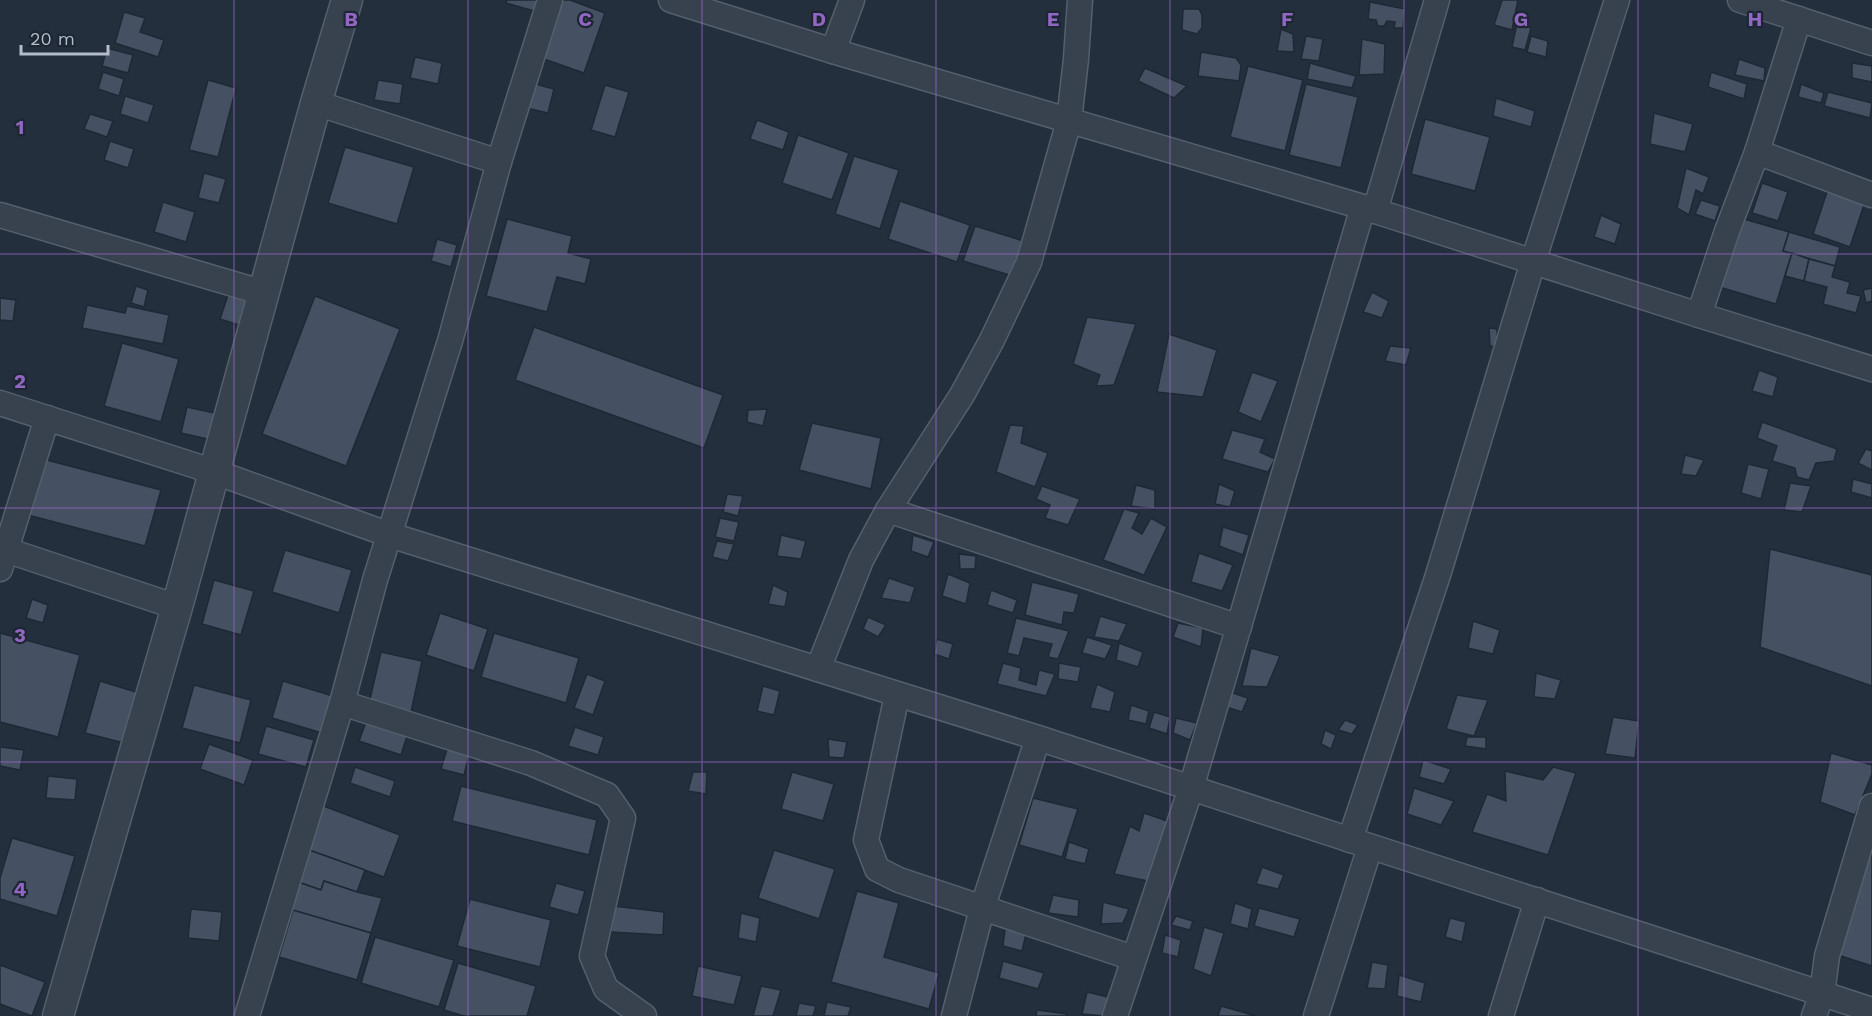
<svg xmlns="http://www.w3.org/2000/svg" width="1872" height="1016" viewBox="0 0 1872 1016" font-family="'Work Sans',sans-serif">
  <rect width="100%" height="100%" fill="#242f3e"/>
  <g fill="#455162" stroke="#1f2835" stroke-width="1.5">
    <polygon points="507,0 537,0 534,11 506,3"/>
    <polygon points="562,0 570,0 605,13 584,73 541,58"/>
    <polygon points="1502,0 1518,0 1512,30 1494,25"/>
    <polygon points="1370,2 1405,9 1403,28 1394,28 1395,22 1387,21 1384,26 1378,26 1376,20 1368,19"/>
    <polygon points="1183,9 1199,9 1202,15 1202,28 1197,34 1182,30"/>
    <polygon points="124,12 145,18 140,32 164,40 158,57 115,43"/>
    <polygon points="1517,23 1531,28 1525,50 1512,47"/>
    <polygon points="1281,29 1293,34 1294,52 1277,51"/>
    <polygon points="1306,36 1323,39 1319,61 1301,59"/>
    <polygon points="1531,36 1548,41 1546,57 1527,52"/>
    <polygon points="1362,39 1385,44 1384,74 1359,75"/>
    <polygon points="107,48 133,55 128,73 102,66"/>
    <polygon points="1201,52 1236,58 1241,65 1239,81 1198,76"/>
    <polygon points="415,57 442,63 438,84 410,78"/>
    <polygon points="1739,59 1765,68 1764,81 1735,75"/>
    <polygon points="1310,63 1356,76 1352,88 1307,79"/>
    <polygon points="1852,63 1872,66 1872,82 1852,78"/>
    <polygon points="1248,66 1303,80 1285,151 1230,137"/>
    <polygon points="1145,68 1187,86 1174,98 1138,81"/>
    <polygon points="103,72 124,79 119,96 98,89"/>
    <polygon points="1711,72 1747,84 1744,99 1708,87"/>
    <polygon points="208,80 236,88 218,157 189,150"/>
    <polygon points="378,80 403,84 400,104 374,100"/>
    <polygon points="532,83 554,89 548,113 526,108"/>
    <polygon points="1306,84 1358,97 1341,168 1289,155"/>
    <polygon points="1801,84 1824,93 1821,103 1798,97"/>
    <polygon points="605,85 629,92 615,137 591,130"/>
    <polygon points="1828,92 1872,103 1870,118 1824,106"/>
    <polygon points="125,96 154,105 148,123 120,114"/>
    <polygon points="1496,98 1535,111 1531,127 1493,116"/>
    <polygon points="1654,113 1693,124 1685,152 1650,144"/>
    <polygon points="90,114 113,121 107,137 84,129"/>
    <polygon points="1425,119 1490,137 1475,191 1411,174"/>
    <polygon points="757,120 789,132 783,150 750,139"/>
    <polygon points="798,135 849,153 832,200 782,183"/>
    <polygon points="110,141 134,149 128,168 104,160"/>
    <polygon points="345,147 414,167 397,224 328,203"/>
    <polygon points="854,156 899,170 880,229 835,214"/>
    <polygon points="1686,168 1709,177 1703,194 1696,190 1689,215 1677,208"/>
    <polygon points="204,173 226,179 219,203 198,198"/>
    <polygon points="1762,183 1788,192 1778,221 1752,213"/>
    <polygon points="1829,186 1866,199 1850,247 1813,234"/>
    <polygon points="1701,200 1720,206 1715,221 1695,214"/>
    <polygon points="900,201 970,225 957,262 888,239"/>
    <polygon points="163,202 195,212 186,242 154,232"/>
    <polygon points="1601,215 1621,224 1615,244 1594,237"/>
    <polygon points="1737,217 1789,232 1783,251 1792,253 1776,304 1716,286"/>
    <polygon points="507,219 572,236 568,253 591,259 585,284 557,277 547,312 486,296"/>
    <polygon points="975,226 1027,242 1016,277 963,261"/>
    <polygon points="1789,232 1840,247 1835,266 1783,251"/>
    <polygon points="437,239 457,245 451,267 431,261"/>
    <polygon points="1792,253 1809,259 1804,281 1785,276"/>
    <polygon points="1809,259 1835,266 1832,277 1850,282 1847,293 1861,296 1856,313 1823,304 1827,287 1804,281"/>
    <polygon points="136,286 148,290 144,307 131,303"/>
    <polygon points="1872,288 1872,301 1866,303 1863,290"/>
    <polygon points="1372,292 1389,301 1382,318 1363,312"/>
    <polygon points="228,295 256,304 248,328 220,319"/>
    <polygon points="315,296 400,329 346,466 262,434"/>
    <polygon points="0,298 16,300 13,321 0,320"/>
    <polygon points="87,305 125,313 127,306 169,315 163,344 82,328"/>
    <polygon points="1087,317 1136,324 1114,385 1096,386 1100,375 1073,364"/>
    <polygon points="534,327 723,395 704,448 515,380"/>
    <polygon points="1489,328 1497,329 1498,347 1490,346"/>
    <polygon points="1169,334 1217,350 1203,397 1157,392"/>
    <polygon points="122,343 179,359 161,422 104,406"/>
    <polygon points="1390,346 1411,348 1406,365 1385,361"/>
    <polygon points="1759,370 1778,377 1773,397 1752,391"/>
    <polygon points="1252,372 1278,381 1261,422 1238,412"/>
    <polygon points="187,407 219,414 212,440 181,433"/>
    <polygon points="767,409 763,426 747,422 748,410"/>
    <polygon points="1762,422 1837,449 1834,461 1816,463 1809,480 1797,477 1795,468 1772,461 1777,446 1757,438"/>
    <polygon points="812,423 881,438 871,489 799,470"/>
    <polygon points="1010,425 1024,426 1021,443 1048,453 1035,487 996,472"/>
    <polygon points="1232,430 1265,439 1260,452 1275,459 1268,472 1222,459"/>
    <polygon points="1866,449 1872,451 1872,470 1858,463"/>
    <polygon points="1685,455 1704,460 1696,476 1681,474"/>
    <polygon points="43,459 161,490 145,546 28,515"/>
    <polygon points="1748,464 1769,469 1761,499 1741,493"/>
    <polygon points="1853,479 1872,484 1872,498 1851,492"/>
    <polygon points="1790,483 1811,486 1802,512 1784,510"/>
    <polygon points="1219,484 1235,491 1230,507 1215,504"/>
    <polygon points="1136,485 1155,490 1155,509 1131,506"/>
    <polygon points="1042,486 1080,499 1068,525 1045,518 1050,505 1036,499"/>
    <polygon points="727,494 743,496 738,516 723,512"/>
    <polygon points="1124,509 1139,513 1132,528 1142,534 1151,518 1167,527 1144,575 1103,560"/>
    <polygon points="720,518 739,522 734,541 715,537"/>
    <polygon points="1223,527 1249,535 1243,555 1219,546"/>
    <polygon points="781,535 806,541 801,559 777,556"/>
    <polygon points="913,535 934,542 928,557 911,551"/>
    <polygon points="717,541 734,544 728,561 712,557"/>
    <polygon points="1770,549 1872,575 1872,686 1760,647"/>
    <polygon points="285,550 352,570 339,613 272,592"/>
    <polygon points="1199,553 1233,565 1222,591 1191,582"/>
    <polygon points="959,554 976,556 975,569 960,569"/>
    <polygon points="948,574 970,583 966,604 942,596"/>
    <polygon points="889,578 915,587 910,603 881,598"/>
    <polygon points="214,580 254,591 241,635 202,624"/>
    <polygon points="1032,582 1079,594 1074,613 1064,612 1062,625 1025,615"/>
    <polygon points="773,585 788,592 785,607 768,604"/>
    <polygon points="991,590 1017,600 1013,613 987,605"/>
    <polygon points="32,599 48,605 43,623 26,618"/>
    <polygon points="440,613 488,629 474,671 426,655"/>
    <polygon points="1100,616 1127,624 1119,641 1094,637"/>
    <polygon points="868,617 886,625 878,637 863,629"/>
    <polygon points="1016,618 1069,631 1058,659 1048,657 1052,644 1024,638 1019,656 1007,653"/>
    <polygon points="1473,621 1500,630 1493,654 1468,648"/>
    <polygon points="1178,623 1203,628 1201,647 1173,637"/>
    <polygon points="0,633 80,655 58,737 0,722"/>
    <polygon points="494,633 579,658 566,703 481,677"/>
    <polygon points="1087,637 1112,645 1105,659 1082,653"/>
    <polygon points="937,639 953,644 949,659 934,654"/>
    <polygon points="1119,643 1143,652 1138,667 1116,660"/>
    <polygon points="1251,648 1280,656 1267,687 1242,686"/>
    <polygon points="381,652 422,661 411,712 369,703"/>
    <polygon points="1003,663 1021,668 1019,680 1036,685 1039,670 1055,674 1046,696 997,684"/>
    <polygon points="1059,663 1081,667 1078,682 1058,679"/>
    <polygon points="1536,673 1561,680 1555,699 1534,697"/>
    <polygon points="587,674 605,681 593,715 574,708"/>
    <polygon points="100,681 139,693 124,743 85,733"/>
    <polygon points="283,681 333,696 322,733 272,718"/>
    <polygon points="1097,684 1115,692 1110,712 1090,708"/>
    <polygon points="194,685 251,700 240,743 182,728"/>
    <polygon points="763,686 780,691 774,715 757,711"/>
    <polygon points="1230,692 1248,698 1242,712 1226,707"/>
    <polygon points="1457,695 1488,700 1474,736 1446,729"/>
    <polygon points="1131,705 1149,711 1146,724 1128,720"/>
    <polygon points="1154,712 1170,717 1167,734 1149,728"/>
    <polygon points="1613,717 1639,721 1635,758 1605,754"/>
    <polygon points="1176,718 1197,723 1190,740 1173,733"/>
    <polygon points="1345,720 1358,725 1352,734 1338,730"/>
    <polygon points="366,722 407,736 401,755 359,741"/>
    <polygon points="266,726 314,740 306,767 258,754"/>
    <polygon points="575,727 604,737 598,755 568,746"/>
    <polygon points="1325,730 1336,735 1331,749 1321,744"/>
    <polygon points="1467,737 1486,737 1486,749 1465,746"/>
    <polygon points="828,739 847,742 844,758 829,757"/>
    <polygon points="209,744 253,760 244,785 200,769"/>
    <polygon points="0,747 24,750 20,770 0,766"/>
    <polygon points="447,749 469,755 464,775 441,769"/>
    <polygon points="1831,753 1872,765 1872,774 1855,815 1820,802"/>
    <polygon points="1423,760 1451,769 1444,784 1419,777"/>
    <polygon points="355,767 395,781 390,797 350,783"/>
    <polygon points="1553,767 1576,773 1548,855 1472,832 1487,794 1506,801 1505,771 1543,780"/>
    <polygon points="693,772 707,772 706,794 688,791"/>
    <polygon points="792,772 834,784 823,821 781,809"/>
    <polygon points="48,776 77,779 75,800 46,798"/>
    <polygon points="461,786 597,820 589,855 452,821"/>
    <polygon points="1414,788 1454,801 1441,825 1407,814"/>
    <polygon points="1033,798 1078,809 1062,857 1019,845"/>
    <polygon points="321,805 400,835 384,877 309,850"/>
    <polygon points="1144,813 1170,822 1148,881 1114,874 1130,826 1139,831"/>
    <polygon points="1872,827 1872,966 1832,953"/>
    <polygon points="12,838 75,856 57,916 0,899 0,878"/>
    <polygon points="1069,842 1089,849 1085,864 1065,859"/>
    <polygon points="309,850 365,870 357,892 324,881 321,890 298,882"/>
    <polygon points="774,850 835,869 819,919 758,898"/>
    <polygon points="1262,867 1284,875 1278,889 1256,884"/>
    <polygon points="324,881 357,892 382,898 371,933 285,908 298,882 321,890"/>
    <polygon points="556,883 585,891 578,915 549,907"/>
    <polygon points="857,891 899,903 884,957 939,973 929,1009 831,982"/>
    <polygon points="1053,895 1079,900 1078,917 1048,913"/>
    <polygon points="470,899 551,920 540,967 457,946"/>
    <polygon points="1103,902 1129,909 1123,923 1101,924"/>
    <polygon points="1235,903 1252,909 1248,929 1230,924"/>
    <polygon points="613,906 664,912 663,935 611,932"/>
    <polygon points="1259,908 1300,919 1294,937 1254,926"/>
    <polygon points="191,909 222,912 219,941 188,938"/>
    <polygon points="293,910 371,933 357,980 279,957"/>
    <polygon points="741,913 760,918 756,942 738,938"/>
    <polygon points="1176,916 1193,921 1190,930 1171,925"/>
    <polygon points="1450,918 1466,922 1462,942 1445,937"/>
    <polygon points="1204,927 1224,933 1211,976 1193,969"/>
    <polygon points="1005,929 1026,934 1022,951 1003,946"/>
    <polygon points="1165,935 1181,940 1178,957 1162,953"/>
    <polygon points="375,937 454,960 439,1007 361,983"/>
    <polygon points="1003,961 1044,973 1038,989 999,978"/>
    <polygon points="1372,962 1388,965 1385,989 1367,988"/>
    <polygon points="458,963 536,986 527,1016 464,1016 444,1010"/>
    <polygon points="0,965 45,982 32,1016 0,1004"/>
    <polygon points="698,966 742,976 734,1005 692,996"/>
    <polygon points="1399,975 1425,983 1421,1002 1397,996"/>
    <polygon points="761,986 781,990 773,1016 753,1016"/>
    <polygon points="1087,992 1108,997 1104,1016 1082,1014"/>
    <polygon points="827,1002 851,1007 848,1016 824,1016"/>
    <polygon points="799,1003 816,1006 813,1016 796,1016"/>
    <polygon points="1221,1006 1256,1016 1218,1016"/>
    <polygon points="1037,1010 1067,1014 1067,1016 1036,1016"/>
  </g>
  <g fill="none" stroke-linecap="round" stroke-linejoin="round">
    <defs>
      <g id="minor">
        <polyline points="671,0 833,51 1363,207 1699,315 1872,369"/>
        <polyline points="1740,0 1872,43"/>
        <polyline points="1799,19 1757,152 1872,195"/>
        <polyline points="833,51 852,0"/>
        <polyline points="316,103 499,162"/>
        <polyline points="1375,211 1437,0"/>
        <polyline points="0,215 264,293"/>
        <polyline points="1699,315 1727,231 1757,152"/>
        <polyline points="0,403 215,472 390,535 1038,738 1872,1010"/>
        <polyline points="888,510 1239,627"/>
        <polyline points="6,550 177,607"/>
        <polyline points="0,569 47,418"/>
        <polyline points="818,669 861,560 888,510 962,395 992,340 1029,262 1069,121 1076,59 1080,0"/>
        <polyline points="897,695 866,840 877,869 899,880 1133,958"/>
        <polyline points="342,703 531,763 607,795 623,818 592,956 606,989 644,1016"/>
        <polyline points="1350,840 1438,575 1533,262 1617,0"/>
        <polyline points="247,1016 342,703 375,580 450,341 499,162 550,0"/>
        <polyline points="954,1016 982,909 1038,738"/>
        <polyline points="1115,1016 1191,788 1363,207"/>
        <polyline points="1316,1016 1370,847"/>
        <polyline points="1501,1016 1537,900"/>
        <polyline points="1814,1016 1822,994 1827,956 1872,806"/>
      </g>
      <polyline id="tertiary" points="58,1016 177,607 316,103 347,0"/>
    </defs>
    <use href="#minor" stroke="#565f6c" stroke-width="27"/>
    <use href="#tertiary" stroke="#565f6c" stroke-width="33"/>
    <use href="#minor" stroke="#38414e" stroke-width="24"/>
    <use href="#tertiary" stroke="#38414e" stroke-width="30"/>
  </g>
  <path fill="none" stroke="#9266c3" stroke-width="1.5" stroke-opacity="0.55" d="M 234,0 L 234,1016M 468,0 L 468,1016M 702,0 L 702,1016M 936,0 L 936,1016M 1170,0 L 1170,1016M 1404,0 L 1404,1016M 1638,0 L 1638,1016M 0,254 L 1872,254M 0,508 L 1872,508M 0,762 L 1872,762"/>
  <g font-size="20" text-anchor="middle" font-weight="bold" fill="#9266c3" stroke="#1d2633" stroke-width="4.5" stroke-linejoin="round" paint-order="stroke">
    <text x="351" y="26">B</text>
    <text x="585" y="26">C</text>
    <text x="819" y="26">D</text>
    <text x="1053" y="26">E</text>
    <text x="1287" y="26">F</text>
    <text x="1521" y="26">G</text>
    <text x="1755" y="26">H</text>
    <text x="20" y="134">1</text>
    <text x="20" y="388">2</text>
    <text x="20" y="642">3</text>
    <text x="20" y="896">4</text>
  </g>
  <path d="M21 45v9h87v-9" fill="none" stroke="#b4bcc9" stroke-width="3"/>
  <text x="30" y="45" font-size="18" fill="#b4bcc9" stroke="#1d2633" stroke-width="4.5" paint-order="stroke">20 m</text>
</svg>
